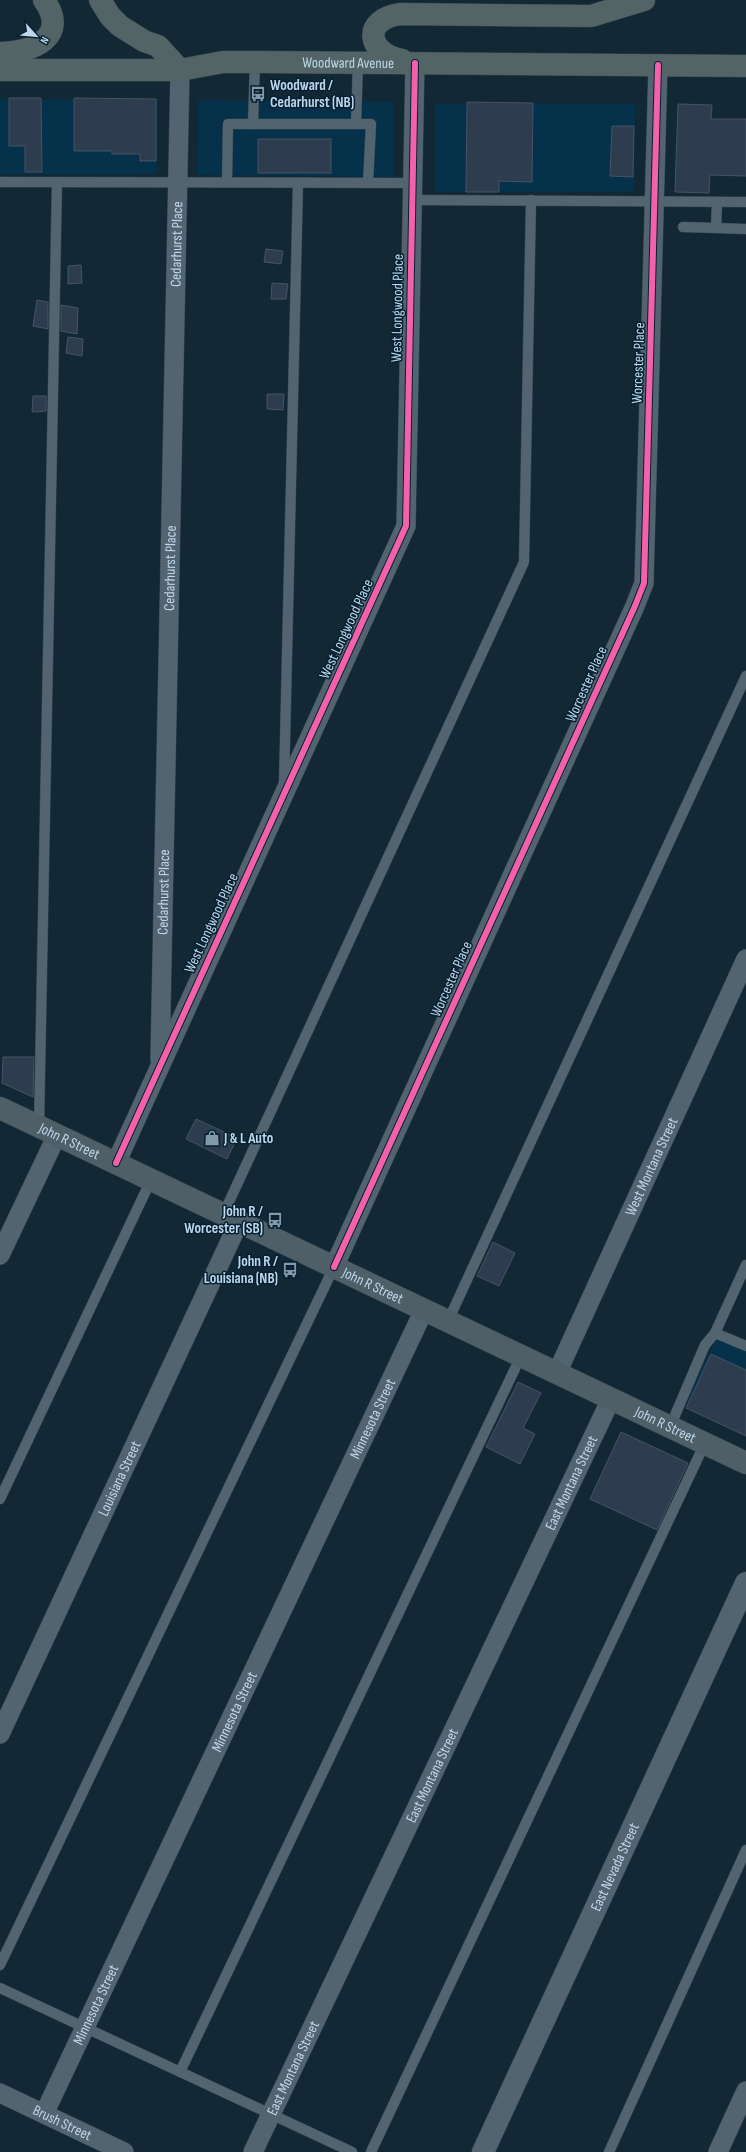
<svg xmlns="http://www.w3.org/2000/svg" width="746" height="2152" viewBox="0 0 746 2152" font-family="'Sofia Sans Condensed',sans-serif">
  <rect width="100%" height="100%" fill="#132835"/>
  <g fill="#05314b">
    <polygon points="0,99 158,100 157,174 0,174"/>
    <polygon points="198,100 394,102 393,177 197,175"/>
    <polygon points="435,104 635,104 634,192 435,192"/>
    <polygon points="716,1338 746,1352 746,1436 683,1405"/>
  </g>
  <g fill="#2d3d4f" stroke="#465362">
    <polygon points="9,98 41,98 42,172 25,172 25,146 9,146"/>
    <polygon points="74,98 156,99 156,161 140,161 140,154 112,154 112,151 74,151"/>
    <polygon points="467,102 533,103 532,182 499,181 499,192 466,192"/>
    <polygon points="678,104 712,105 711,119 746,119 746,176 710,175 709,193 675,192"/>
    <polygon points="612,126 634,126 633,177 610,176"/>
    <rect x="258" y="139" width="73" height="34"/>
    <polygon points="266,249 283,251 281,264 264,262"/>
    <polygon points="81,265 82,283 68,284 68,266"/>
    <polygon points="272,283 288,284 286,299 271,299"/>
    <polygon points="37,300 48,302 48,329 33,326"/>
    <polygon points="61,305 78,308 77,334 61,331"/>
    <polygon points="68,337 83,339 82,356 66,353"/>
    <polygon points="267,394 284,394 283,410 267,409"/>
    <polygon points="33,396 46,396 46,411 32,412"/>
    <polygon points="3,1057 34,1057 33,1097 2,1083"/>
    <polygon points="196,1119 237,1138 227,1159 186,1139"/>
    <polygon points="493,1242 515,1253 499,1286 477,1276"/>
    <polygon points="711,1354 746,1370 746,1436 686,1408"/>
    <polygon points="518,1382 541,1393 523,1428 535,1434 520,1464 486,1447"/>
    <polygon points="621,1432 688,1463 657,1530 590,1499"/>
  </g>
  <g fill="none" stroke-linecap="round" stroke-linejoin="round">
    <defs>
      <g id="service">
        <polyline points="253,124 371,124 368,183"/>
        <polyline points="356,124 358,62"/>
        <polyline points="0,182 413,183"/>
        <polyline points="227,182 228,124 253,124 255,62"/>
        <polyline points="412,200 746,202"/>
        <polyline points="717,202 716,228 746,229"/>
        <polyline points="683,227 716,228"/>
        <polyline points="284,784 298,183"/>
        <polyline points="39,1127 57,182"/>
        <polyline points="223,1215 524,562 531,200"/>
        <polyline points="448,1321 746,676"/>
        <polyline points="715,1333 746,1265"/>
        <polyline points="670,1427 705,1345 715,1333 746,1346"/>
        <polyline points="0,1499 151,1180"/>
        <polyline points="0,1965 334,1267"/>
        <polyline points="0,1988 352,2152"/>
        <polyline points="180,2072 521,1356"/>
        <polyline points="371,2152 705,1443"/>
        <polyline points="609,2152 746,1850"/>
      </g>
      <g id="minor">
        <path id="s1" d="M 160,1059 L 180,70"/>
        <polyline points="116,1163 406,526 415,63"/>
        <polyline points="0,1255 57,1135"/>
        <polyline points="334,1267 635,606 644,583 658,65"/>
        <path id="s2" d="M 557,1373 L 746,959"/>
        <path id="s3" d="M 0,1734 L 239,1222"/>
        <path id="s4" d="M 0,2093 L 124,2152"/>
        <path id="s5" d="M 44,2114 L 424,1310"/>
        <path id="s6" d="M 253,2152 L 611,1399"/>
        <polyline points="718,2152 746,2091"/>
      </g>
      <g id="tertiary">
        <path id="s7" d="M 483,2152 L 746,1583"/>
      </g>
      <g id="secondary">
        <path id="s8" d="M 0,1108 L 746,1463"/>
      </g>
      <g id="primary">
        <polyline points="100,0 110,16 120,26 144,41 158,46 180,70"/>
        <path d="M 0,53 C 33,52 70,37 44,0"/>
        <path d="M 402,60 C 366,53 362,19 401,14 L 591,16 L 644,0"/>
        <path id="s9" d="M 0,70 L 180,70 L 223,62 L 260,62 L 746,66"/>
      </g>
    </defs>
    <use href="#service" stroke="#354550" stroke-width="11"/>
    <use href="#minor" stroke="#354550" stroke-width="20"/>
    <use href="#tertiary" stroke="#354550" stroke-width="23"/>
    <use href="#secondary" stroke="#354550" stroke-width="23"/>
    <use href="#primary" stroke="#354550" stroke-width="23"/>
    <use href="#service" stroke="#526470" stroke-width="10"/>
    <use href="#minor" stroke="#526470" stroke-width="19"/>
    <use href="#tertiary" stroke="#526470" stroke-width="22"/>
    <use href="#secondary" stroke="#4e5f67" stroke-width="22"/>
    <use href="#primary" stroke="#536467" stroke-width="22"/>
    <defs>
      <g id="cycleway">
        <polyline points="116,1163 406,526 415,63"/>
        <polyline points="334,1267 635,606 644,583 658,65"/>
      </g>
    </defs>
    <use href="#cycleway" stroke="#072133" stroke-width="8"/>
    <use href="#cycleway" stroke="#f560ab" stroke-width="6"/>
  </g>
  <defs>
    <symbol id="bus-bare" viewBox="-9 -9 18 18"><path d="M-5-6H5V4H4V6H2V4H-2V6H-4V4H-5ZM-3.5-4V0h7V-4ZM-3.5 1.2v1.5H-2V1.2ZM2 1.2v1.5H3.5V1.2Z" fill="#8299aa" stroke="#072133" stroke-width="2.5" paint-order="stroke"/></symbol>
    <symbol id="shop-bare" viewBox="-9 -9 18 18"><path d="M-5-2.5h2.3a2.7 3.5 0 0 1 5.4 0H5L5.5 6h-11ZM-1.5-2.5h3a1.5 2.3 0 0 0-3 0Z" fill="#8299aa" stroke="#072133" stroke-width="2.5" paint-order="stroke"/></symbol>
  </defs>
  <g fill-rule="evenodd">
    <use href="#bus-bare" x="247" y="83" width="22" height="22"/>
    <use href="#shop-bare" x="201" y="1127" width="22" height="22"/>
    <use href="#bus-bare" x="264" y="1209" width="22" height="22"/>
    <use href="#bus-bare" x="279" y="1259" width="22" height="22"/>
  </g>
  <g text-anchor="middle" stroke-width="3" stroke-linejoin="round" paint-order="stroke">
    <g font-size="15" fill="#bdd6e9" stroke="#072133">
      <text dy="5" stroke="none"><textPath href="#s9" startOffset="349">Woodward Avenue</textPath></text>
      <text dy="5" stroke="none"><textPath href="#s1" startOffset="815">Cedarhurst Place</textPath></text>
      <text transform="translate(397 308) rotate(-89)" y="5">West Longwood Place</text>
      <text transform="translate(638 363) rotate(-88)" y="5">Worcester Place</text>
      <text dy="5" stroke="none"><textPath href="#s1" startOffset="491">Cedarhurst Place</textPath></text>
      <text transform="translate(346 629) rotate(-65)" y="5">West Longwood Place</text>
      <text transform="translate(586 684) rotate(-66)" y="5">Worcester Place</text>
      <text dy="5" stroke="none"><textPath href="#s1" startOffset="167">Cedarhurst Place</textPath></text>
      <text transform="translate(211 923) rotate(-65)" y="5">West Longwood Place</text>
      <text transform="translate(451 979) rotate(-66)" y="5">Worcester Place</text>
      <text dy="5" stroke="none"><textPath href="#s8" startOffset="77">John R Street</textPath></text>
      <text dy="5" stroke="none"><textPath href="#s2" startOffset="227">West Montana Street</textPath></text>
      <text dy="5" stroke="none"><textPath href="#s8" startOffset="413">John R Street</textPath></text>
      <text dy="5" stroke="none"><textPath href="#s5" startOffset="769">Minnesota Street</textPath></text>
      <text dy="5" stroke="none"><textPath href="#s8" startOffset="737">John R Street</textPath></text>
      <text dy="5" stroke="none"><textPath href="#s3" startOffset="282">Louisiana Street</textPath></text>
      <text dy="5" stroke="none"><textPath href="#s6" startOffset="741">East Montana Street</textPath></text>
      <text dy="5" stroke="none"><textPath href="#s5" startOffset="445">Minnesota Street</textPath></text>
      <text dy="5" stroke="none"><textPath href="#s6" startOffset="417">East Montana Street</textPath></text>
      <text dy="5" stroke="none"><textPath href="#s7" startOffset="314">East Nevada Street</textPath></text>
      <text dy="5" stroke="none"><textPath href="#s5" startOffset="121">Minnesota Street</textPath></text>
      <text dy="5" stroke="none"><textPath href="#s6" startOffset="93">East Montana Street</textPath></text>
      <text dy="5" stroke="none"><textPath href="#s4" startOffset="69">Brush Street</textPath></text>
    </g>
    <g font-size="15" font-weight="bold" fill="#bdd6e9" stroke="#072133" text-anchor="start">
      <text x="270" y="90">Woodward /<tspan x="270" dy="17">Cedarhurst (NB)</tspan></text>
      <text x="224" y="1143">J &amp; L Auto</text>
      <text x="263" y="1216" text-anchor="end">John R /<tspan x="263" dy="17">Worcester (SB)</tspan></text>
      <text x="278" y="1266" text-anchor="end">John R /<tspan x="278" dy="17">Louisiana (NB)</tspan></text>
    </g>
  </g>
  <g transform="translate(36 36) rotate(117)" stroke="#072133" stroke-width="3" paint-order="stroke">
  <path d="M0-3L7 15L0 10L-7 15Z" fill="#bdd6e9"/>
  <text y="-6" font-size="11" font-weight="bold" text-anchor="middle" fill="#bdd6e9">N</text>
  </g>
</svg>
